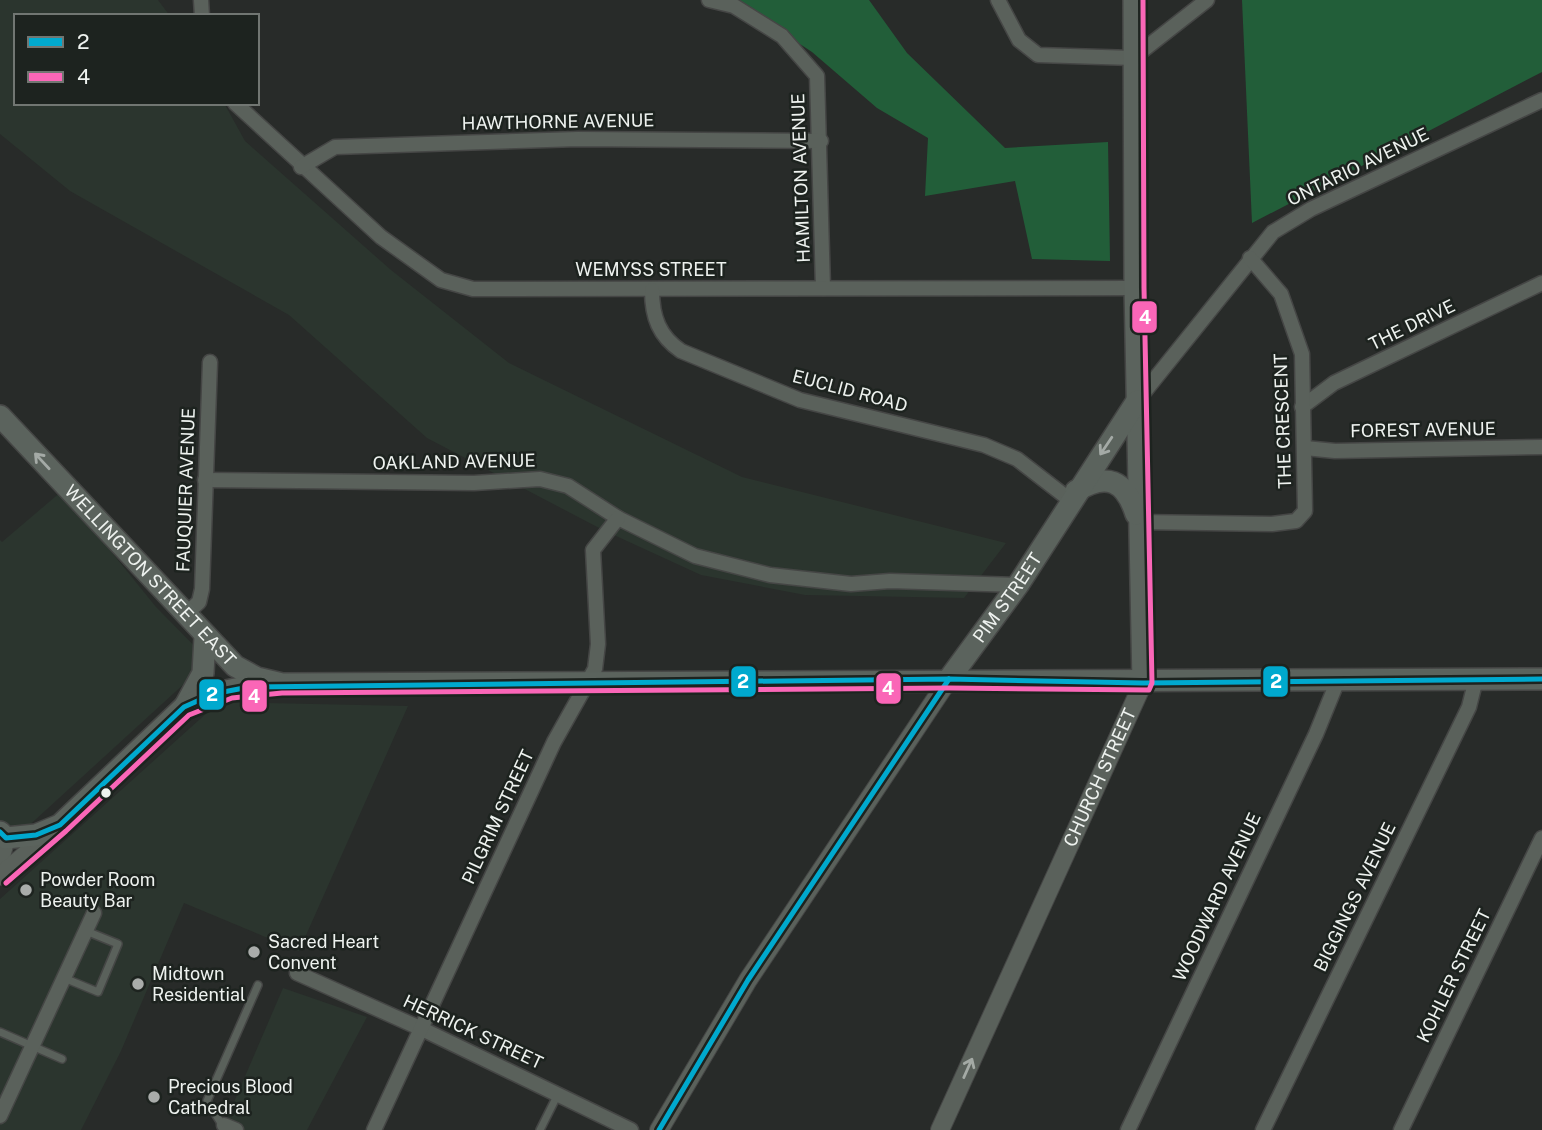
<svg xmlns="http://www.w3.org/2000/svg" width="1542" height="1130" viewBox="0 0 1542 1130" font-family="'Public Sans',sans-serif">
  <rect width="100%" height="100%" fill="#282b29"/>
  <g fill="#2b352e">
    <polygon points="0,0 158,0 170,16 16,16 16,103 224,103 245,141 391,270 509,363 742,477 1006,543 964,598 805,595 701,575 603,530 427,438 289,315 70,191 0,134"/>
    <polygon points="62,491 156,607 209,661 0,852 0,540 2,542"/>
    <polygon points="219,702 408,706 299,951 184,903 121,1051 81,1130 0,1130 0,899"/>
    <polygon points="283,988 367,1017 307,1130 222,1130"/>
  </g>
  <g fill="#225e39">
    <polygon points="733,0 869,0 907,53 1005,148 1108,142 1110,261 1032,259 1015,181 925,196 928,138 877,108 812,52"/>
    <polygon points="1242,0 1542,0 1542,72 1252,223"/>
  </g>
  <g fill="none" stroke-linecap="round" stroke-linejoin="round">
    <defs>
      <g id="service">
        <polyline points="64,978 98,992 118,944 86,931"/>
        <polyline points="0,1032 62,1059"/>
        <polyline points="223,1126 207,1101 258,985"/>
        <polyline points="540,1130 558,1094"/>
      </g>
      <g id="minor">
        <polyline points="201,0 202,16"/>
        <polyline points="709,0 734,6 782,36 817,76 823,288"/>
        <polyline points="998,0 1019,40 1038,55 1133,58 1207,0"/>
        <polyline points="235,103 381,237 441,280 473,289 1135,288"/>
        <polyline points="301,167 335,147 578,139 821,141"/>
        <path d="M 652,290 C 652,317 659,336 681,351 L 800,400 L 984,445 L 1017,459 L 1070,500"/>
        <polyline points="1137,401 1273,232 1311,209 1542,100"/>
        <polyline points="1302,407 1334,383 1542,283"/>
        <polyline points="1305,448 1335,451 1542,447"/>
        <polyline points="205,480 474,483 540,479 568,486 618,518 695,556 770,575 851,584 890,581 1018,585"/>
        <polyline points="1139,522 1272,524 1296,521 1305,511 1302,354 1281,294 1250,258"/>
        <polyline points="186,614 199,602 202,589 210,362"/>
        <polyline points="297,973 422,1029 631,1130"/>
        <polyline points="0,1116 94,913"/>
        <polyline points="224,1125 236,1130"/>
        <polyline points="374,1130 554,742 595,669 598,644 593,550 618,518"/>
        <polyline points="1128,1130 1316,734 1338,680"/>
        <polyline points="1263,1130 1469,707 1476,679"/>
        <polyline points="1401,1130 1542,838"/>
      </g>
      <g id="tertiary">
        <polyline points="0,860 6,838"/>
        <polyline points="0,876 53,831"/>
        <polyline points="659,1130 748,980 949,679"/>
        <path id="s1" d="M 940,1130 L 1143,683"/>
      </g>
      <g id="secondary">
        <polyline points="1134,0 1135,288 1143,683"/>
        <path id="s2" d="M 0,416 L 235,666 L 257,678 L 282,684 L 1542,679"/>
        <path d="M 1076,491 C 1107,472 1125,480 1136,514"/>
        <path id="s3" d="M 949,679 L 1018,585 L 1137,401"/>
        <polyline points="185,706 203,673 205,637"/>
        <path d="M 0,832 L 6,838 L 36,835 L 60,825 L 184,707 C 213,691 241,687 273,685"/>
      </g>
    </defs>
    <use href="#service" stroke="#454645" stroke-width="10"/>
    <use href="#minor" stroke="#454645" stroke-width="17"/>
    <use href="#tertiary" stroke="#454645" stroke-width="20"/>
    <use href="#secondary" stroke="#454645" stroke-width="24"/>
    <use href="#service" stroke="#5a615b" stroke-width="7"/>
    <use href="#minor" stroke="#5a615b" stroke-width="14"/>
    <use href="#tertiary" stroke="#5a615b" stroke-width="18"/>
    <use href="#secondary" stroke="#5b635d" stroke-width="21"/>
    <defs>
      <g id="bus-1">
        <polyline points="0,832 6,838 36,835 60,825 184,707 213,694 249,687 949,679 1143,683 1542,679"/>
        <polyline points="659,1130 748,980 949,679"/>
      </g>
      <polyline id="bus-2" points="6,883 66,831 189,715 232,698 282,693 949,688 1149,690 1152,683 1144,288 1143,0"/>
    </defs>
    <use href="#bus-1" stroke="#1d231f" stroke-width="10"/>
    <use href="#bus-2" stroke="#1d231f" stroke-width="10"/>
    <use href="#bus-1" stroke="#00a9ce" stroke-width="5"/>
    <use href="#bus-2" stroke="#fa66b7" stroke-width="5"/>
  </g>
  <defs><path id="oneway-shaft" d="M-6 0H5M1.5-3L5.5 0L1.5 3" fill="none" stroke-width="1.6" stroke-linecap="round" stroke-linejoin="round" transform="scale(1.75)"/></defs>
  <g stroke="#a4aaa6">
    <use href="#oneway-shaft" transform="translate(1106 446) rotate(124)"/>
    <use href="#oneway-shaft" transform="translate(42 461) rotate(-133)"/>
  </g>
  <use stroke="#a4aaa5" href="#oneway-shaft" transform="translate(968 1068) rotate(-66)"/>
  <circle fill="#eef2ef" stroke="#1d231f" stroke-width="2.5" cx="106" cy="793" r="6"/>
  <g fill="#a9acaa" stroke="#1d231f" stroke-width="2.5">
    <circle cx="26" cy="890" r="7"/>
    <circle cx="254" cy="952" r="7"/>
    <circle cx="138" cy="984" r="7"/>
    <circle cx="154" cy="1097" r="7"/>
  </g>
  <g text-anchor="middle" stroke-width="5" stroke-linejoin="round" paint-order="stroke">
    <g font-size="18" fill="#eef2ef" stroke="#1d231f">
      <text transform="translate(558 122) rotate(-1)" y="6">HAWTHORNE AVENUE</text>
      <text transform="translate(1358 167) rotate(-26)" y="6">ONTARIO AVENUE</text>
      <text transform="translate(801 178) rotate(-92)" y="6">HAMILTON AVENUE</text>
      <text x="651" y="276">WEMYSS STREET</text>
      <text transform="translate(1412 325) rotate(-26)" y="6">THE DRIVE</text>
      <text transform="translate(850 391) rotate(15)" y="6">EUCLID ROAD</text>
      <text transform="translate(1283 421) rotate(-92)" y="6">THE CRESCENT</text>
      <text transform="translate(1423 430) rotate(-1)" y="6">FOREST AVENUE</text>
      <text transform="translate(454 462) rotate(-1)" y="6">OAKLAND AVENUE</text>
      <text transform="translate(186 490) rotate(-88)" y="6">FAUQUIER AVENUE</text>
      <text dy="6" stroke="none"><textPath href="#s2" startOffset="219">WELLINGTON STREET EAST</textPath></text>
      <text dy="6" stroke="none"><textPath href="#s3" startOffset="100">PIM STREET</textPath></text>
      <text dy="6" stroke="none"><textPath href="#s1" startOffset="387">CHURCH STREET</textPath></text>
      <text transform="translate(498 817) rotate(-65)" y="6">PILGRIM STREET</text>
      <text transform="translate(1217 897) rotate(-65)" y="6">WOODWARD AVENUE</text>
      <text transform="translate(1355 897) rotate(-64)" y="6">BIGGINGS AVENUE</text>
      <text transform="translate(1454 976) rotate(-64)" y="6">KOHLER STREET</text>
      <text transform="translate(473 1032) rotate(25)" y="6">HERRICK STREET</text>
    </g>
    <g font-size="18" fill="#eef2ef" stroke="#1d231f" text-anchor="start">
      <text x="40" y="886">Powder Room<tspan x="40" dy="21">Beauty Bar</tspan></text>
      <text x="268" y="948">Sacred Heart<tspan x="268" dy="21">Convent</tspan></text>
      <text x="152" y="980">Midtown<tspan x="152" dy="21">Residential</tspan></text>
      <text x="168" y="1093">Precious Blood<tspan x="168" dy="21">Cathedral</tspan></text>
    </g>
  </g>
  <g stroke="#1d231f" stroke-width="2.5">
    <rect x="1131" y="300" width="27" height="34" rx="7" fill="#fa66b7"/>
    <rect x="730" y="665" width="27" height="33" rx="7" fill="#00a9ce"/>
    <rect x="1262" y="665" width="27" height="33" rx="7" fill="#00a9ce"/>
    <rect x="875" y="672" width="27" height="33" rx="7" fill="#fa66b7"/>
    <rect x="198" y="678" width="27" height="33" rx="7" fill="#00a9ce"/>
    <rect x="241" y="679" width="27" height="34" rx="7" fill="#fa66b7"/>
  </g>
  <g font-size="19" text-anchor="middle" font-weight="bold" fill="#fff">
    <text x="1145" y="324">4</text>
    <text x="743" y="688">2</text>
    <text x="1276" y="688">2</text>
    <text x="888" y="695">4</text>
    <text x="212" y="701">2</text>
    <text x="254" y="703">4</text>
  </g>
  <rect x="14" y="14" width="245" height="91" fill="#1d231f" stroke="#717672" stroke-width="2"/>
  <rect x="28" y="37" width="35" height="10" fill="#00a9ce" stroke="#717672" stroke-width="2"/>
  <text x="77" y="49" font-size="21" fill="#eef2ef">2</text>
  <rect x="28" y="72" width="35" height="10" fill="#fa66b7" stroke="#717672" stroke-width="2"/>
  <text x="77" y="84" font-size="21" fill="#eef2ef">4</text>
</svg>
